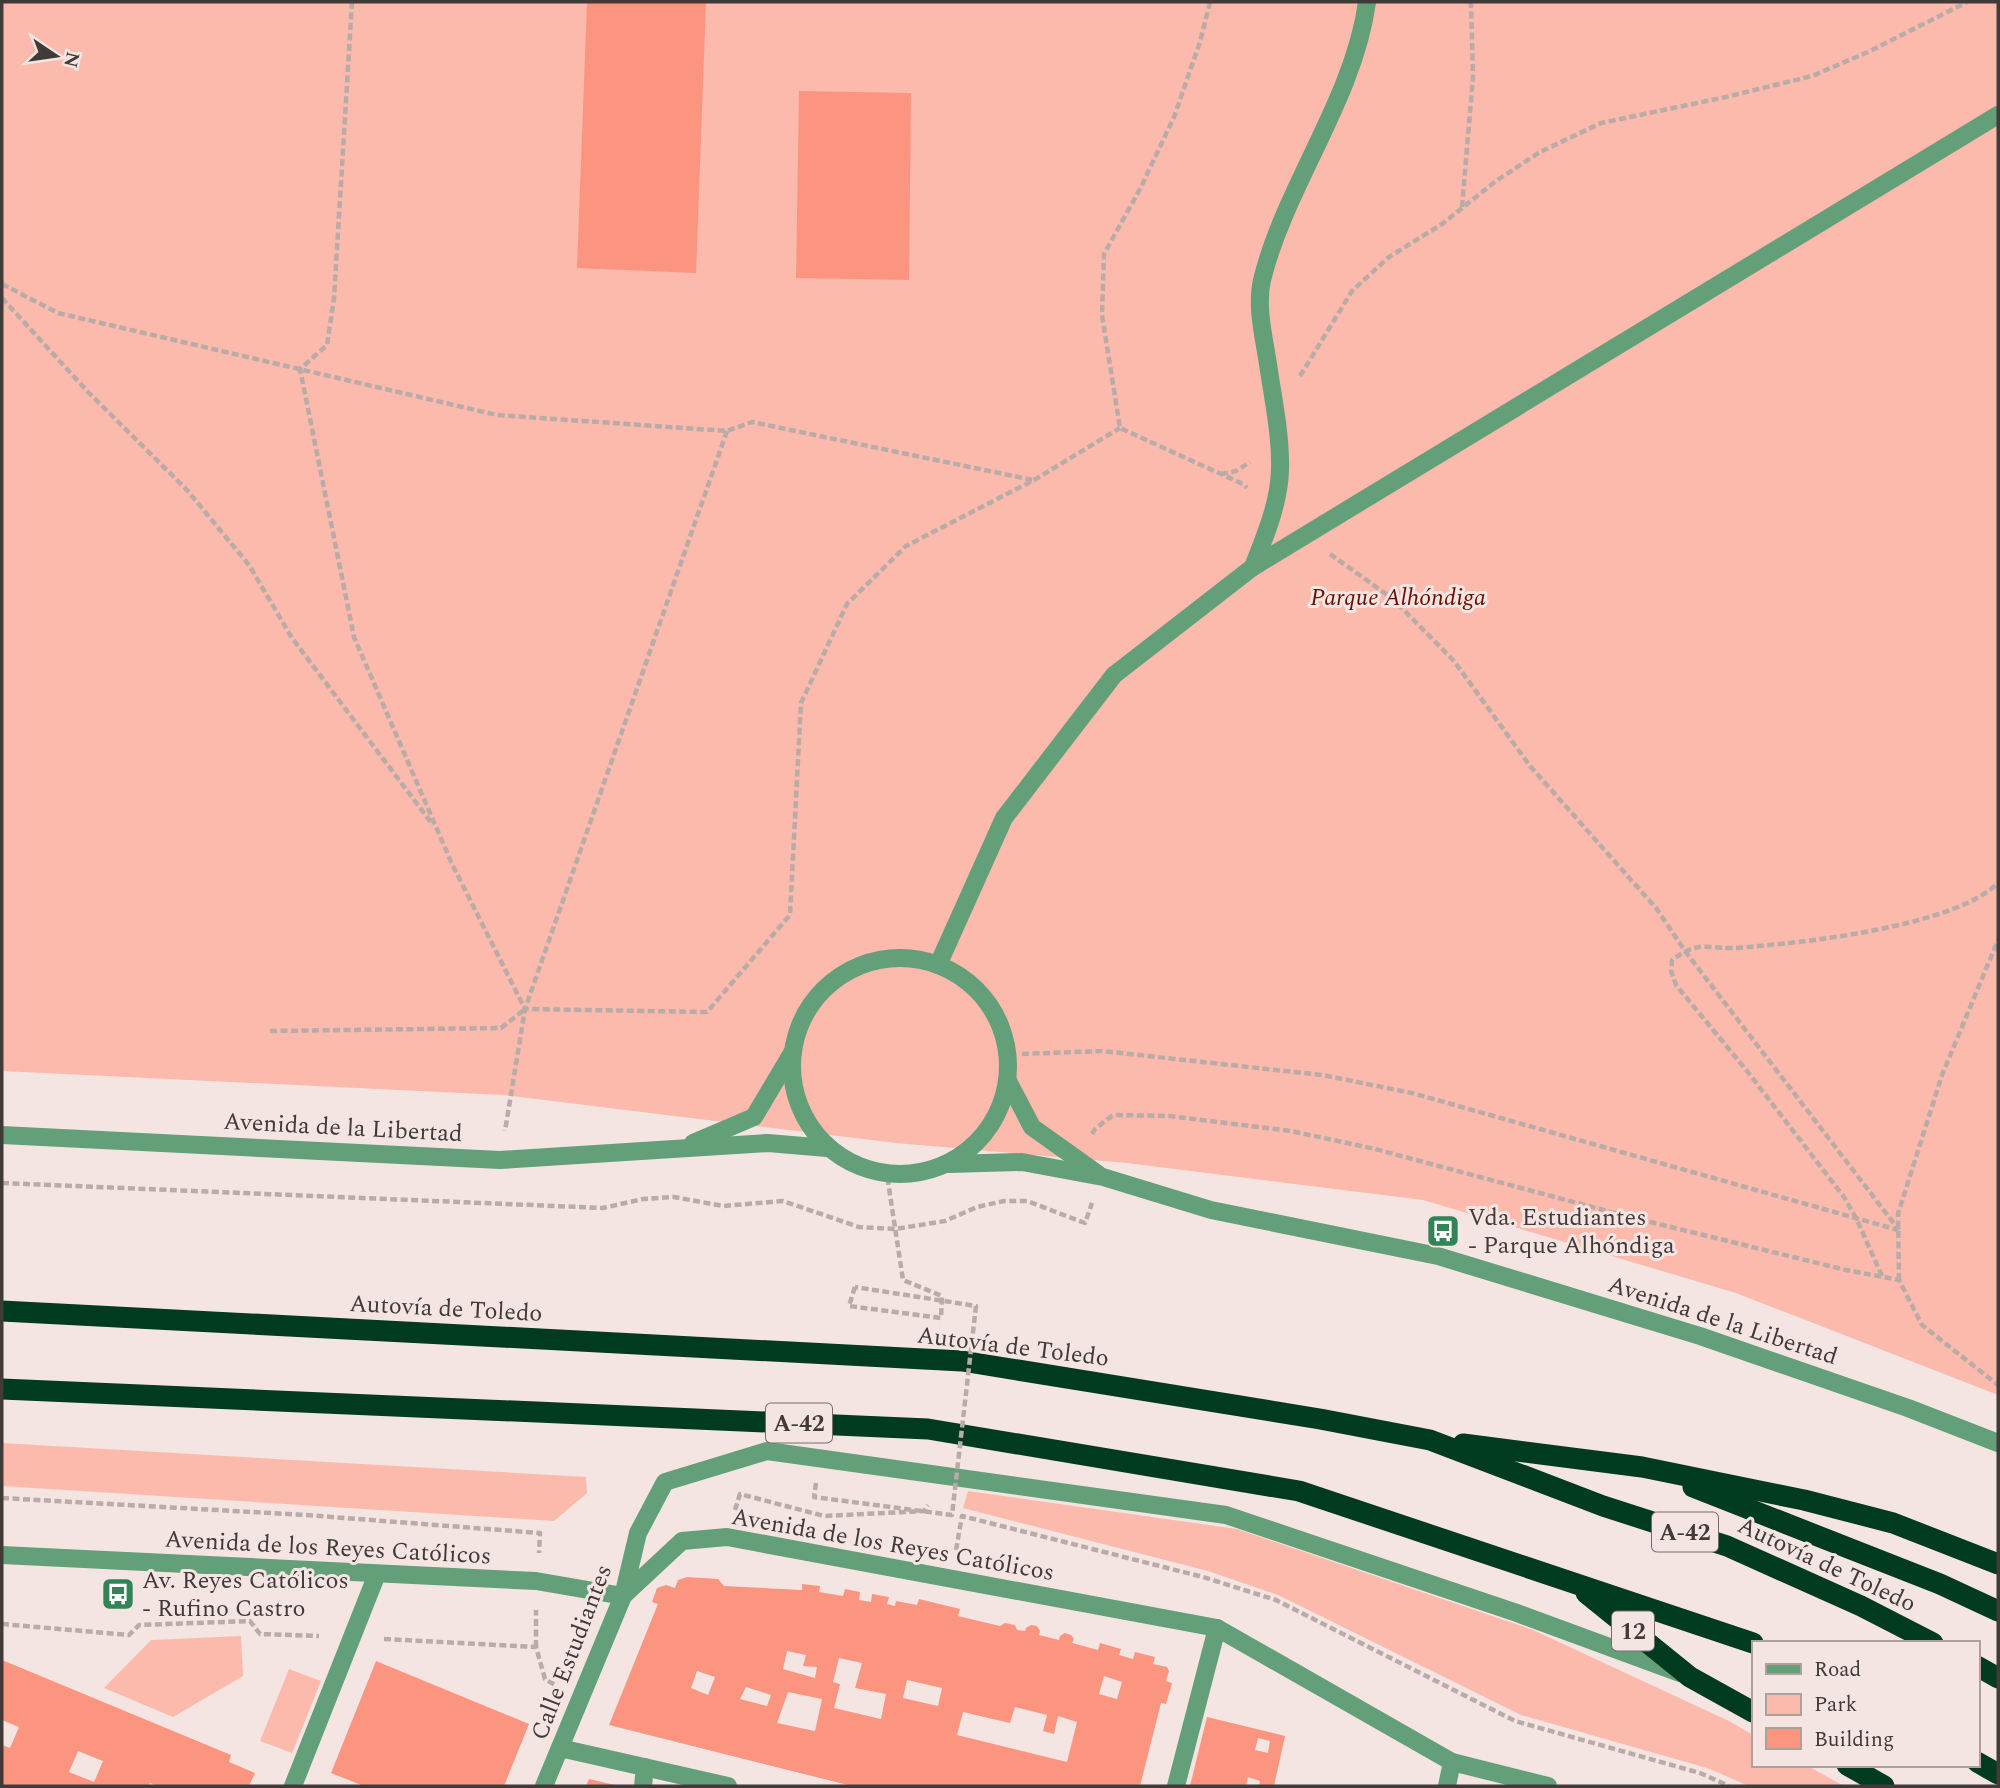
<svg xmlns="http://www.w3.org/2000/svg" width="2000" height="1788" viewBox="0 0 2000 1788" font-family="Spectral,serif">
  <rect width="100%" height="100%" fill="#f5e5e2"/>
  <g fill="#fcbaac">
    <polygon points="2,2 1998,2 1998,1395 1736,1293 1423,1200 1127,1163 896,1143 503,1095 2,1071"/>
    <polygon points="2,1443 586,1477 587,1493 554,1521 2,1486"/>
    <polygon points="968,1491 1237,1529 1533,1630 1729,1721 1753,1735 1753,1765 1806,1765 1844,1786 1749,1786 1707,1768 1521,1715 1278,1595 1208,1571 963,1508"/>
    <polygon points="241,1636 243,1676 173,1717 104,1688 151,1640"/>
    <polygon points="289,1669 321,1681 292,1753 260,1741"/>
  </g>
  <g fill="#fc957f" fill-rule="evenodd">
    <polygon points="587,2 706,2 696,273 577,268"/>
    <polygon points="799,91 911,93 909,280 796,278"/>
    <path d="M 687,1577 L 718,1579 L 724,1586 L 802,1590 L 802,1584 L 820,1586 L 819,1592 L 843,1596 L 845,1589 L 860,1592 L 859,1600 L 871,1602 L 872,1594 L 889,1597 L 887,1604 L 895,1606 L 896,1601 L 917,1605 L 919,1599 L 960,1609 L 958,1616 L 983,1622 L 1000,1626 L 1005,1623 L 1015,1625 L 1017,1630 L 1025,1631 L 1026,1628 L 1031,1625 L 1037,1626 L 1040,1631 L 1039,1635 L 1059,1640 L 1060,1636 L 1065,1633 L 1071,1635 L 1074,1639 L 1072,1643 L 1098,1650 L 1100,1643 L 1121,1649 L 1119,1655 L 1133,1659 L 1135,1652 L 1155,1657 L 1153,1664 L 1167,1667 L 1169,1671 L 1166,1681 L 1172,1683 L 1166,1704 L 1161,1703 L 1140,1786 L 852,1786 L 609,1725 L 658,1604 L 652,1602 L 657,1588 L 666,1585 L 675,1588 L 678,1580 ZM 787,1651 L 806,1655 L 803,1666 L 817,1667 L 815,1678 L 783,1669 ZM 839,1658 L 862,1663 L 855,1688 L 886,1694 L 881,1719 L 834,1708 L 840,1684 L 833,1682 ZM 697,1671 L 715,1677 L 708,1695 L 691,1688 ZM 1104,1676 L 1122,1682 L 1117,1699 L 1099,1694 ZM 907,1680 L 942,1688 L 938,1706 L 903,1698 ZM 746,1687 L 771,1695 L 767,1706 L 740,1699 ZM 788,1692 L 822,1699 L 815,1731 L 777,1723 ZM 1015,1707 L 1047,1715 L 1043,1731 L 1054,1734 L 1058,1716 L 1077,1722 L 1067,1762 L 957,1735 L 963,1712 L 1010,1723 Z"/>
    <path d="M 2,1660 L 231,1755 L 229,1762 L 255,1773 L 249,1786 L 158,1786 L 150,1783 L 148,1786 L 2,1786 L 2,1745 L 10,1748 L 19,1727 L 2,1720 ZM 78,1751 L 103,1761 L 94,1782 L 69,1772 Z"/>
    <polygon points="376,1661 529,1724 504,1786 364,1786 331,1773"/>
    <path d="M 1207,1717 L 1285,1736 L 1274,1786 L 1259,1786 L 1260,1781 L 1248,1777 L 1246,1786 L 1190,1786 ZM 1258,1738 L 1270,1741 L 1268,1753 L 1255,1750 Z"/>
    <polygon points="589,1779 615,1785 615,1786 586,1786"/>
  </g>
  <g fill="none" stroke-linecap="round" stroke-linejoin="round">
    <g stroke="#b8aba8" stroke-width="4.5" stroke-dasharray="7 3.5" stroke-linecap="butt">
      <polyline points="352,2 334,298 327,345 300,369 354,637 452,864 525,1009 505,1131"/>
      <polyline points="1210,2 1200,42 1174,117 1140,189 1104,254 1102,315 1120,428 1243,484 1247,488"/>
      <polyline points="1462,207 1473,77 1471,2"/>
      <polyline points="2,284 58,313 497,415 727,431 752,422 1033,480"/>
      <polyline points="2,298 88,392 187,490 249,565 292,638 433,825"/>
      <polyline points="1300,376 1352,291 1389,257 1442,224 1496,181 1540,152 1601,123 1726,97 1812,76 1868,52 1967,2"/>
      <polyline points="727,431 525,1009 707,1012 790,915 801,703 847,604 906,546 1034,480 1120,428"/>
      <polyline points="1221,474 1236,471 1250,462"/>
      <polyline points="1330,554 1393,599 1454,661 1530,766 1656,908 1685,951 1899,1230"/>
      <polyline points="270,1031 501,1028 524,1010"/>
      <polyline points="1022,1054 1102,1051 1322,1075 1412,1093 1898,1230"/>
      <polyline points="1092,1134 1095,1129 1113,1115 1169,1116 1291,1131 1375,1149 1626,1216 1846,1270 1899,1280 1922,1325 1998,1385"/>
      <polyline points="2,1183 603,1208 643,1199 674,1197 723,1206 783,1201 859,1227 895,1229 945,1221 977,1207 1004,1201 1027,1201 1085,1223 1092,1203"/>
      <path d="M 1882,1276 L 1856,1218 L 1844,1197 L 1747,1071 L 1676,985 L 1671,971 L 1672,960 C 1699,941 1702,948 1732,948 C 1741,948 1750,947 1759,946 C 1818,941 1957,924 1998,883"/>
      <polyline points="1899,1280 1898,1214 1942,1075 1998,940"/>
      <polyline points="855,1287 849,1306 941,1318 942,1296 903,1280 887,1175"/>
      <polyline points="2,1498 306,1515 540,1533 539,1553"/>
      <polyline points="735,1510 740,1494 824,1516 924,1511 928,1505"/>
      <polyline points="956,1550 962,1516 1203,1577 1276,1600 1515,1721 1700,1773 1729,1786"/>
      <polyline points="2,1624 129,1635 139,1625 250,1621 260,1634 319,1636"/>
      <polyline points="384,1639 536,1647 545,1679 555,1685"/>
      <polyline points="536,1647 536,1610"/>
    </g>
    <g stroke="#63a07a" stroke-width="18">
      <path d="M 1253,567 C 1265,536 1279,504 1280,470 C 1281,435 1273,399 1268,364 C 1264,338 1256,306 1262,280 C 1285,186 1354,99 1367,2"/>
      <circle cx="900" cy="1066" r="108"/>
      <polyline points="938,965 1004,818 1114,675 1253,567 1998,115"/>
      <polyline points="1008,1081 1032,1127 1098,1174"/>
      <polyline points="2,1135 500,1160 768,1143 827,1148"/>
      <polyline points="693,1143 754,1117 792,1053"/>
      <polyline points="949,1164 1022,1162 1103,1177 1211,1210 1438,1256 1700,1336 1908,1408 1998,1443"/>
      <polyline points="2,1555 536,1581 623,1596"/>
      <polyline points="623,1596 682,1541 727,1537 1217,1628 1452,1762 1548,1786"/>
      <polyline points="560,1748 728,1786"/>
      <polyline points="293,1786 377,1574"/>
      <polyline points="544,1786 623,1596 638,1533 665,1482 767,1451 1226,1515 1517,1613 1680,1673"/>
      <polyline points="643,1786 645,1767"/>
      <polyline points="1176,1786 1217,1628"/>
      <polyline points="1447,1786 1452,1762"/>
    </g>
    <g stroke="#003a1f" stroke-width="21">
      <polyline points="2,1311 962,1361 1320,1419 1430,1440 1603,1506 1727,1546 1861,1606 1933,1643"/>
      <polyline points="2,1389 928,1429 1299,1491 1753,1643"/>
      <polyline points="1463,1444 1642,1467 1804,1500 1893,1523 1998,1564"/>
      <polyline points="1693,1487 1940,1584 1998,1611"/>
      <polyline points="1586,1593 1690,1677 1753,1712"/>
      <polyline points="1977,1666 1998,1678"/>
      <polyline points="1977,1762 1998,1774"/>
      <polyline points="1847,1765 1884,1786"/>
    </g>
    <polyline stroke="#b8aba8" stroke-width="4.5" stroke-dasharray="7 3.5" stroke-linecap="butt" points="816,1483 814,1497 952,1515 976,1306 855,1287"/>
  </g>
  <defs>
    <symbol id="bus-square" viewBox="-11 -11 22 22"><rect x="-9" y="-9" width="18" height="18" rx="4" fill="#318456" stroke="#f5e5e2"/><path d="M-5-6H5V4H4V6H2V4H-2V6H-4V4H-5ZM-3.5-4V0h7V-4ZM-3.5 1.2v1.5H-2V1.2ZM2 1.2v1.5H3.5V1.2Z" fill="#fff"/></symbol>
  </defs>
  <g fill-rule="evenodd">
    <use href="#bus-square" x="1424" y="1212" width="38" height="38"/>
    <use href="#bus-square" x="99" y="1575" width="38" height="38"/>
  </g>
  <g text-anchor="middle" stroke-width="6" stroke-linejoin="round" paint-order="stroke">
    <g fill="#f5e5e2" stroke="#766d6b" stroke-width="2">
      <rect x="766" y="1403.5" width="66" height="39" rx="5"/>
      <rect x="1652" y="1512.5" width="66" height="39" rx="5"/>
      <rect x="1612" y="1611.5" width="42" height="39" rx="5"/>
    </g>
    <g font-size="23" font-weight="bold" fill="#403a38">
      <text x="799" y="1431">A-42</text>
      <text x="1685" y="1540">A-42</text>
      <text x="1633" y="1639">12</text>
    </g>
    <g font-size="24" font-style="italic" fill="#6b1000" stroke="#f5e5e2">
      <text x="1398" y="605">Parque Alhóndiga</text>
    </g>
    <g font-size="24" fill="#403a38" stroke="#f5e5e2">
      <text transform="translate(343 1127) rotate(3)" y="8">Avenida de la Libertad</text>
      <text transform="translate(446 1308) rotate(3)" y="8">Autovía de Toledo</text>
      <text transform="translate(1723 1320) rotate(18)" y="8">Avenida de la Libertad</text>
      <text transform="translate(1013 1346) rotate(7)" y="8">Autovía de Toledo</text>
      <text transform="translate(893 1544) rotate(10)" y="8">Avenida de los Reyes Católicos</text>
      <text transform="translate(328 1547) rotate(3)" y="8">Avenida de los Reyes Católicos</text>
      <text transform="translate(1827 1564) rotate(25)" y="8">Autovía de Toledo</text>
      <text transform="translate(571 1652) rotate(-69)" y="8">Calle Estudiantes</text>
    </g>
    <g font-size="24" fill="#403a38" stroke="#f5e5e2" text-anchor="start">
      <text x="1468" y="1225">Vda. Estudiantes<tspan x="1468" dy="28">- Parque Alhóndiga</tspan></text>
      <text x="142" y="1588">Av. Reyes Católicos<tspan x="142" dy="28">- Rufino Castro</tspan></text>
    </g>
  </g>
  <rect width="2000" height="1788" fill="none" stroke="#403a38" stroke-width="7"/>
  <rect x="1752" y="1641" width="228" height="126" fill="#f5e5e2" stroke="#ada19e" stroke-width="2"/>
  <rect x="1766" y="1664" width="35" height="10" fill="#63a07a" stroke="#ada19e" stroke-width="2"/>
  <text x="1814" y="1676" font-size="21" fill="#403a38">Road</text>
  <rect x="1766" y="1694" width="35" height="21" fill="#fcbaac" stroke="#ada19e" stroke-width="2"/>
  <text x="1814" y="1711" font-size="21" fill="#403a38">Park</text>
  <rect x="1766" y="1728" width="35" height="21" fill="#fc957f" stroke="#ada19e" stroke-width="2"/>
  <text x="1814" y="1746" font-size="21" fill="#403a38">Building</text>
  <g transform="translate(56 56) rotate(103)" stroke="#f5e5e2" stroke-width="5" paint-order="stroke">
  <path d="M0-5L12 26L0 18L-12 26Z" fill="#403a38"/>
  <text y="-10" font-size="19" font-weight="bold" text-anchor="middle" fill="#403a38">N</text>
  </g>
</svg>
